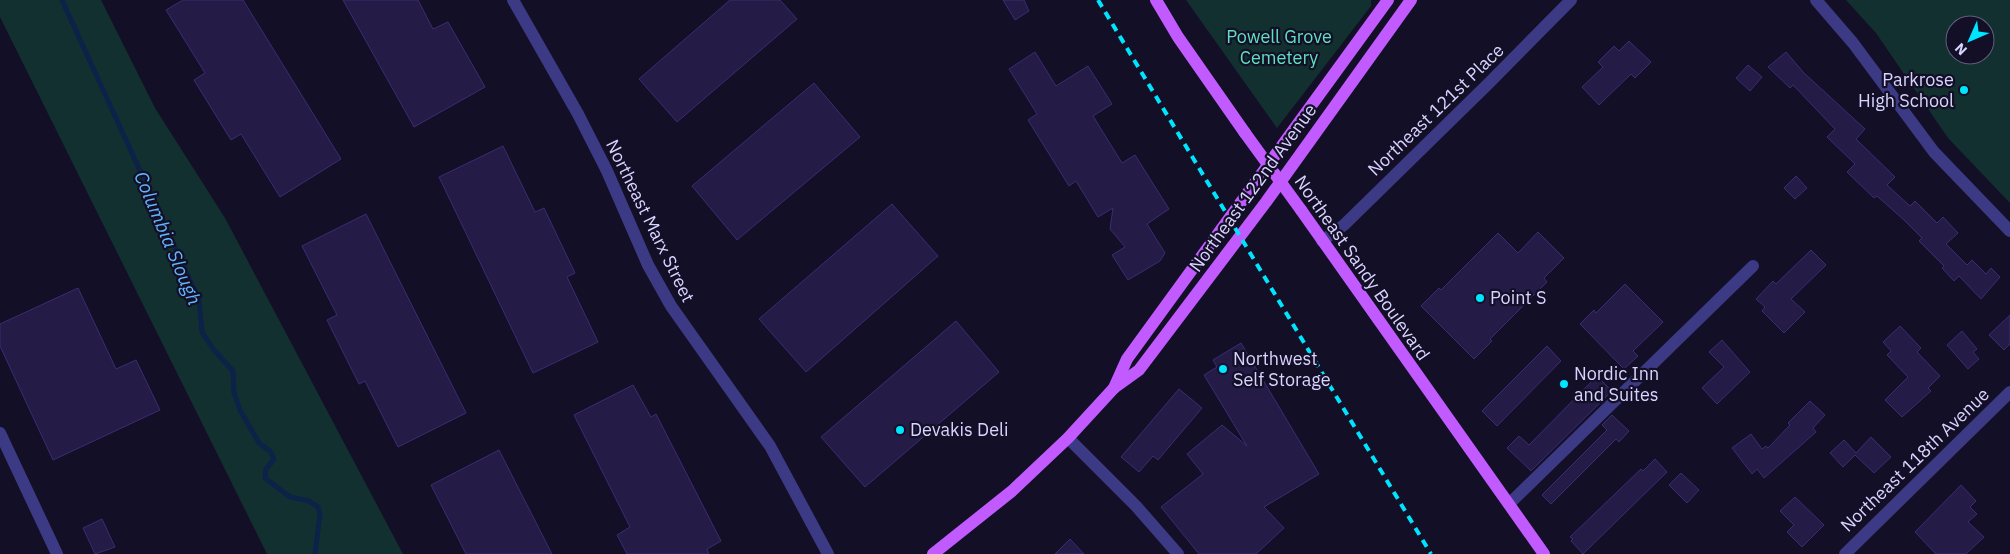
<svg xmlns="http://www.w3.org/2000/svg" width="2010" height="554" viewBox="0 0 2010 554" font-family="'IBM Plex Sans',sans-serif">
  <rect width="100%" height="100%" fill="#130f26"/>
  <g fill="#12302f" fill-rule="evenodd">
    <polygon points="0,0 101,0 155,108 225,218 403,554 267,554 0,17"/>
    <polygon points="1186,0 1371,0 1371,6 1277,128"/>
    <path d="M 1846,0 L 2010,0 L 2010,203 L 1948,138 L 1876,33 ZM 1955,25 L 1985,25 L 1985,55 L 1955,55 Z"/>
  </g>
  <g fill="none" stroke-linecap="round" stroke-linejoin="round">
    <polyline stroke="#0c2248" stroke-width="5" points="62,0 199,300 202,332 213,349 233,371 234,393 240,410 259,443 270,451 274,459 266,469 265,478 290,497 309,501 318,507 320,514 315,554"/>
  </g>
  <g fill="#241b47" stroke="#3b2d73">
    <polygon points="183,0 243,0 341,159 280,197 241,134 231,140 194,80 205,73 166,10"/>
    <polygon points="343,0 418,0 433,29 448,22 485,87 414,127"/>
    <polygon points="730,0 780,0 797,19 677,122 639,79"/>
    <polygon points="1003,0 1024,0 1029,11 1015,20"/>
    <polygon points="1629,41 1651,62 1635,78 1631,74 1599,105 1582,87 1603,67 1598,62 1614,46 1619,51"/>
    <polygon points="1035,52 1056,86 1088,66 1112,104 1093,116 1122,163 1135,155 1169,209 1147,224 1165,253 1160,261 1128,280 1112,255 1125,247 1110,229 1113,208 1098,217 1076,181 1069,186 1028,120 1037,114 1009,69"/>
    <polygon points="1786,52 1804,73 1865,129 1856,139 1895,177 1887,185 1910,206 1915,201 1937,223 1943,217 1958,233 1946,244 1967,265 1972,260 1986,274 1991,268 2000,277 1981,299 1959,276 1954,281 1942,268 1944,266 1919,241 1922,238 1904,220 1877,196 1874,198 1847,172 1855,164 1827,137 1835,129 1793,85 1790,88 1768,67"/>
    <polygon points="1748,65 1762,77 1750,91 1736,78"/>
    <polygon points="814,83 860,137 737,240 692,186"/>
    <polygon points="503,146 535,212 544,208 575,273 567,277 598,342 533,373 439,177"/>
    <polygon points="1796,176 1807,188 1795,199 1784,188"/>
    <polygon points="892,204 938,256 806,372 759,319"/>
    <polygon points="366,214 466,413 398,447 365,381 359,384 327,320 337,315 302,246"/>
    <polygon points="1538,232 1564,258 1544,278 1547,282 1490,339 1492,341 1474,359 1421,306 1439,288 1441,290 1498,233 1518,253"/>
    <polygon points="1811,250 1826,265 1791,299 1805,312 1784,333 1762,311 1765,307 1756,299 1773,281 1776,284"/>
    <polygon points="1625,284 1663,322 1633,351 1638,356 1624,369 1580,324 1594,310 1596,313"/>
    <polygon points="78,288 116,369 136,360 160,410 53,460 0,346 0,324"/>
    <polygon points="2010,315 2010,344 2004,350 1989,335"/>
    <polygon points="956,321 999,372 865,487 821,437"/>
    <polygon points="1900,326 1921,348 1917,352 1940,376 1928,388 1931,391 1902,417 1885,400 1908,377 1887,355 1891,351 1883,342"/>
    <polygon points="1962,331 1977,349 1973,352 1979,359 1968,369 1947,345"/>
    <polygon points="1722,340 1750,372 1717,404 1702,388 1724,367 1709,352"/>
    <polygon points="1241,343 1319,474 1264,507 1284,528 1256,554 1199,554 1161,507 1203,474 1187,454 1222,425 1247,446 1204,375 1217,367 1213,360"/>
    <polygon points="1547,346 1561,361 1497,426 1482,411"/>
    <polygon points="1597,376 1612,391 1531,471 1507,448 1519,436 1529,445"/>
    <polygon points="633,385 651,417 656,414 721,541 707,549 709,554 627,554 617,535 630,527 574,415"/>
    <polygon points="1179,389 1202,408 1158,460 1153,456 1139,472 1121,457"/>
    <polygon points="1810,401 1825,415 1813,428 1816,432 1764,478 1757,469 1752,474 1732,448 1751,434 1762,449 1766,446 1768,448 1790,425 1788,423"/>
    <polygon points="1612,415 1629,431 1619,442 1616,439 1551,504 1542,495 1607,430 1602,425"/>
    <polygon points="1871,437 1891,457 1874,473 1855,455 1843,467 1830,453 1844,440 1856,453"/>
    <polygon points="499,450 552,554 466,554 431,485"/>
    <polygon points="1655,459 1667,472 1583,554 1571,541 1573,539 1570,537 1641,469 1643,471"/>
    <polygon points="1681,473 1699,490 1687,503 1669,485"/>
    <polygon points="1961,485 1976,501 1970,507 1977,514 1968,522 1984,537 1966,554 1936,554 1915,532"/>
    <polygon points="1795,497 1824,525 1802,547 1787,532 1794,525 1780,511"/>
    <polygon points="102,519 115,547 95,554 83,528"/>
    <polygon points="1070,539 1084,554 1055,554"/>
  </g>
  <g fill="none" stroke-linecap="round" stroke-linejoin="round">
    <g stroke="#3d3a85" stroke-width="12">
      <polyline points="513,0 578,114 607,171 648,265 671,306 770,446 828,554"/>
      <polyline points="1068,438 1136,506 1178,554"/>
      <polyline points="1509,504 1753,266"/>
      <polyline points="1845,554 2010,392"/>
    </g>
    <g stroke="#3d3a85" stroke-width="12">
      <polyline points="1816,0 1853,43 1934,152 2010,231"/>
      <polyline points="1322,241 1344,225 1489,83 1571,0"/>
      <polyline points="0,433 57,554"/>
    </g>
    <g stroke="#c25bff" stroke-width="12">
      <polyline points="1156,0 1178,37 1245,133"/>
      <polyline points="1301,210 1544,554"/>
      <polyline points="1114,388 1127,359 1388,0"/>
      <polyline points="933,554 1012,491 1068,438 1114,388 1139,370 1266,202 1411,0"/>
    </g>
    <polyline stroke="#00e5ff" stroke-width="4" stroke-dasharray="8 6" stroke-linecap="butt" points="1098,0 1431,554"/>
    <polyline stroke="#c25bff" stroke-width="12" points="1245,133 1301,210"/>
  </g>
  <g fill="#00e5ff" stroke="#130f26" stroke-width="2">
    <circle cx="1964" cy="90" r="5"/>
    <circle cx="1480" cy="298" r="5"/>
    <circle cx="1223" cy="369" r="5"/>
    <circle cx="1564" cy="384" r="5"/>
    <circle cx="900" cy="430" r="5"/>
  </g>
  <g text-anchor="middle" stroke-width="4.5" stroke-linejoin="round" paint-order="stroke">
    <g font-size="18" fill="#5fe0c0" stroke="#130f26">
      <text x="1279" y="43">Powell Grove<tspan x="1279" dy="21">Cemetery</tspan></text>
    </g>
    <g font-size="18" fill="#d9d4ff" stroke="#130f26" text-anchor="start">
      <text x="1954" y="86" text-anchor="end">Parkrose<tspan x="1954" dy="21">High School</tspan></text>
      <text x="1490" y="304">Point S</text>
      <text x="1233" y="365">Northwest<tspan x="1233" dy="21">Self Storage</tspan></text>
      <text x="1574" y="380">Nordic Inn<tspan x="1574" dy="21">and Suites</tspan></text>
      <text x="910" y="436">Devakis Deli</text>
    </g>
    <g font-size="18" fill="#d9d4ff" stroke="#130f26">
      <text transform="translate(1436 110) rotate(-44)" y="6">Northeast 121st Place</text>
      <text transform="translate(1253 188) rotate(-54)" y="6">Northeast 122nd Avenue</text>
      <text transform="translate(650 221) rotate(64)" y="6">Northeast Marx Street</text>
      <text transform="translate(1362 268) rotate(55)" y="6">Northeast Sandy Boulevard</text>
      <text transform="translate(1915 460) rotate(-44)" y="6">Northeast 118th Avenue</text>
    </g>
    <g font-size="19" font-style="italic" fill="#62b6ff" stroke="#130f26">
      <text transform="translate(168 238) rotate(67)" y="7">Columbia Slough</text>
    </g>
  </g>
  <g transform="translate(1970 40) rotate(225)"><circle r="24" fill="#130f26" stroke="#625e7d"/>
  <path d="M0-4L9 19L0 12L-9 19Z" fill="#00e5ff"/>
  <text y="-8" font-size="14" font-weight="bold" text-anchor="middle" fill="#d9d4ff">N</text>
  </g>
</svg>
